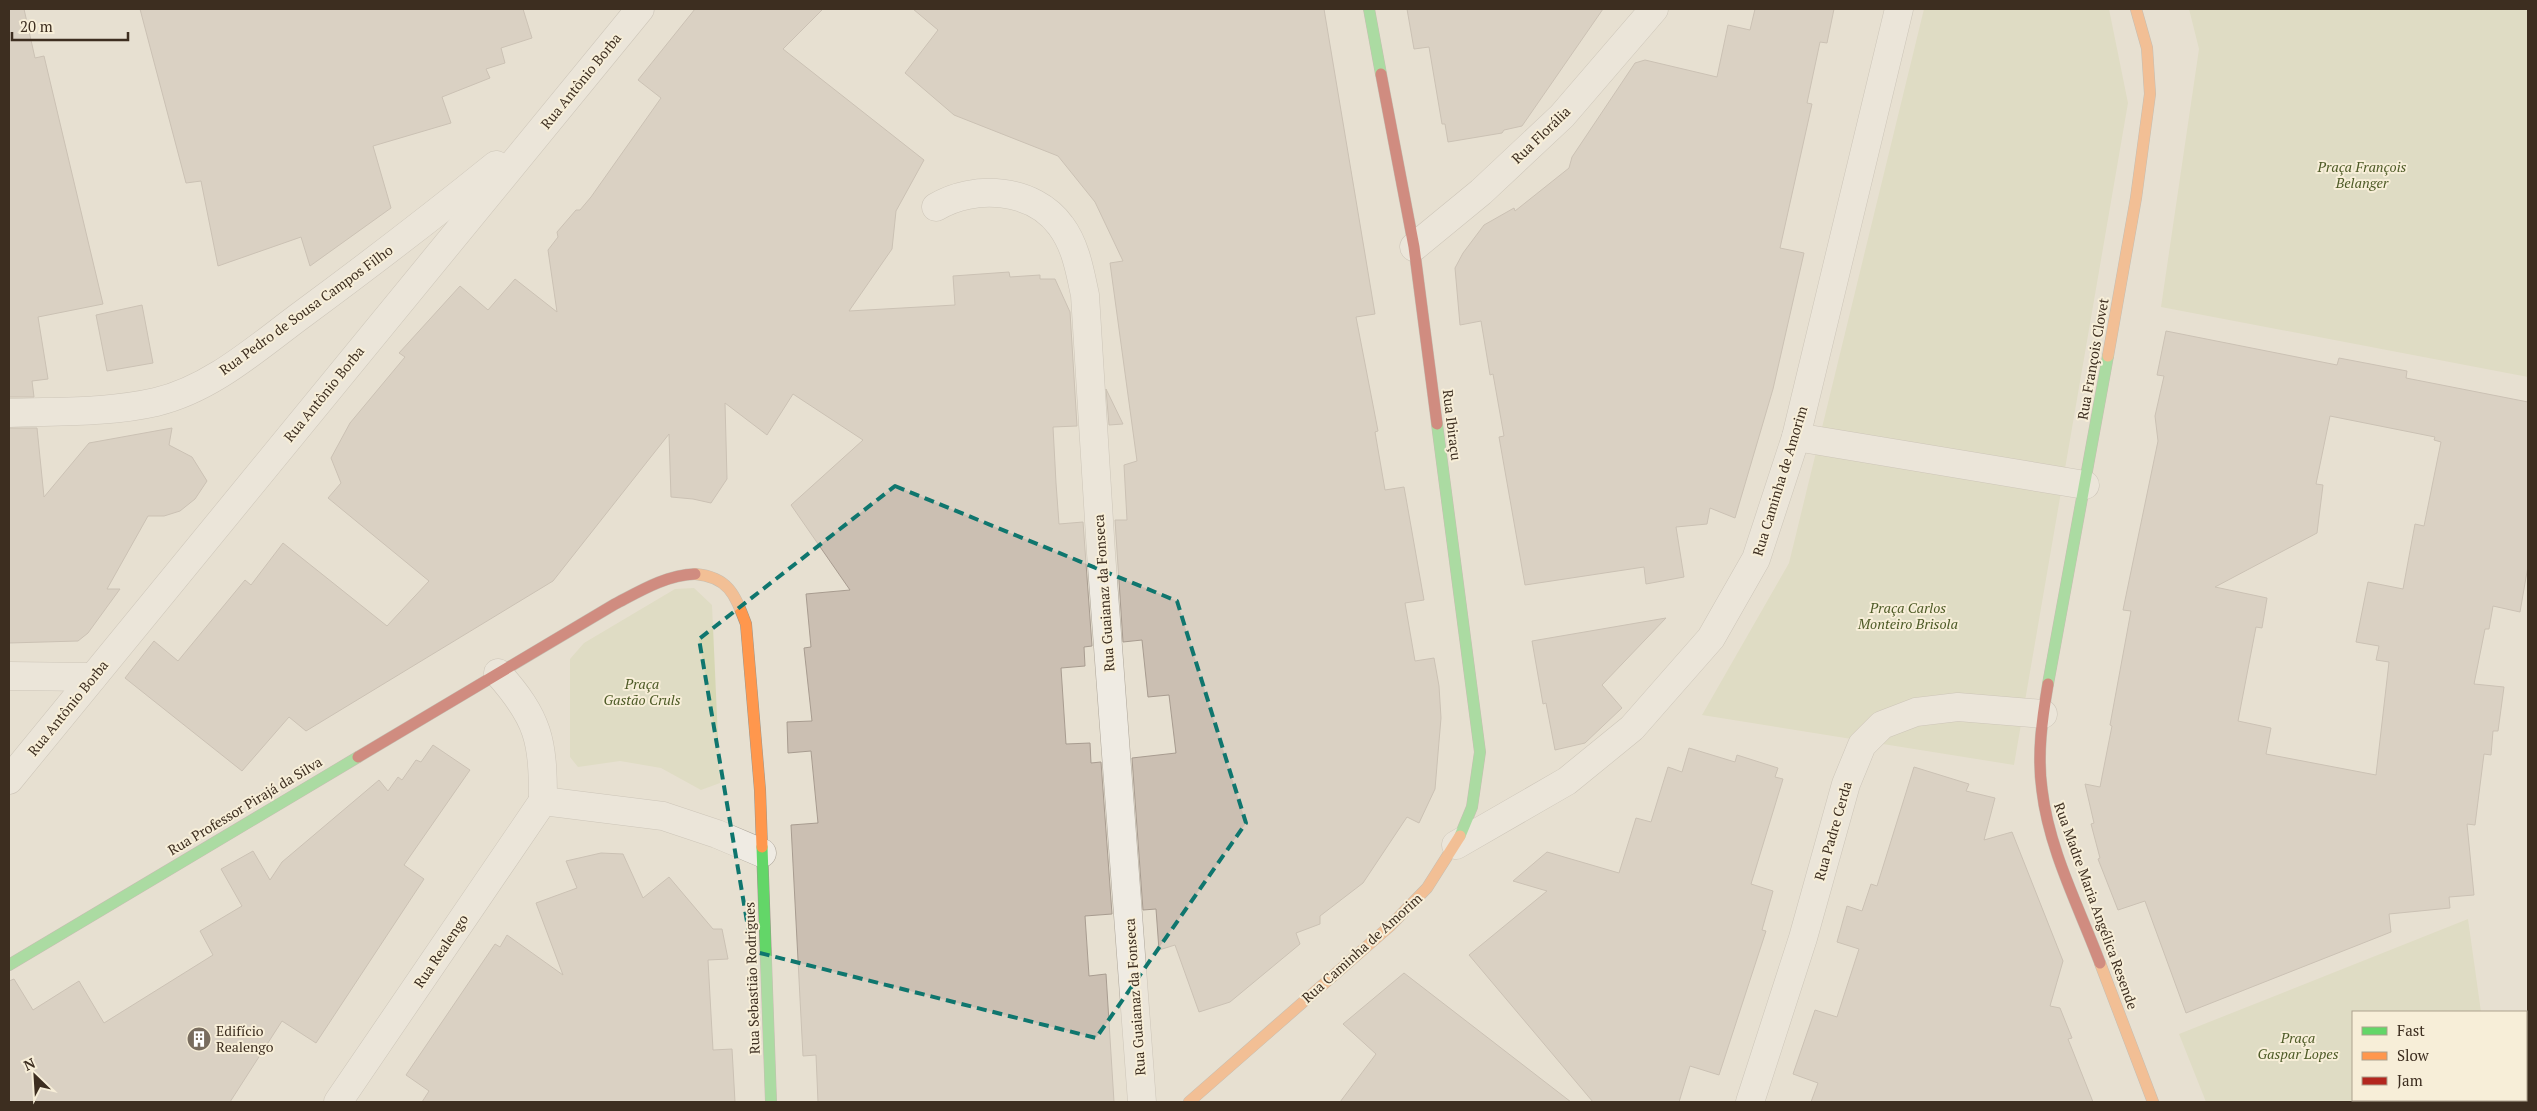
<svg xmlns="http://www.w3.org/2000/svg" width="2537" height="1111" viewBox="0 0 2537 1111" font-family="'PT Serif',serif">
  <rect width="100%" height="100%" fill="#e7e0d1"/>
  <g fill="#d6d7b3">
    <polygon points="1924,9 2109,9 2128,103 2014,765 1702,715 1789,563"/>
    <polygon points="2189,9 2528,9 2528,377 2161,307 2199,49"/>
    <polygon points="694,588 712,605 720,783 701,790 661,768 620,761 578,767 570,757 570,659 584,643 675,589"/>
    <polygon points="2468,919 2481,1012 2353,1012 2353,1100 2478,1100 2476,1102 2206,1102 2179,1034"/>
  </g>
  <g fill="#cbbfb2" stroke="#a89c90" fill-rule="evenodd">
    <polygon points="9,9 24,9 35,58 44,56 103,304 38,317 48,379 32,381 34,397 9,397"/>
    <polygon points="140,9 523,9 532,38 501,48 505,63 486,69 490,78 442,97 451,123 373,146 391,208 310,266 301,237 218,266 201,181 186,183"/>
    <polygon points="695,9 823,9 783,49 924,160 896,211 892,249 849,311 955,305 953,276 1009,272 1010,277 1040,275 1040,279 1055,279 1070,312 1077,426 1053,427 1056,483 1059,524 1083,522 1092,646 1084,647 1085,666 1061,668 1066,744 1090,743 1091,763 1101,762 1112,914 1085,916 1089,976 1106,974 1114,1102 818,1102 816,1055 803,1056 791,825 818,823 811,751 788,753 787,722 812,721 804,648 811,647 806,594 850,590 791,505 863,440 793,394 767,435 725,403 727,479 711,503 693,499 671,497 669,434 553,581 306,731 289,717 242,771 125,678 154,641 178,661 245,580 251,585 283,543 387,626 429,581 328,498 341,483 331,458 350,423 405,357 399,353 460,286 488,310 515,279 557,312 548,250 558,237 557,232 576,210 580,210 591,197 661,98 638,80"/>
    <polygon points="913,9 1324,9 1375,314 1356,317 1378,431 1375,432 1385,490 1404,487 1409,515 1424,600 1405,603 1415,661 1434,658 1439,686 1441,718 1435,789 1419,823 1407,817 1363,883 1320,916 1320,924 1296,933 1300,944 1230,1002 1199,1012 1175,945 1159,950 1156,909 1143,910 1132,758 1176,753 1169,695 1148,697 1142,640 1123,642 1115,520 1127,520 1124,465 1137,461 1110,263 1123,261 1095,202 1058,156 954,115 905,73 938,30"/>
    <polygon points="1407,9 1603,9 1522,126 1504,130 1502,133 1448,142 1445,124 1442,124 1429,47 1414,49"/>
    <polygon points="1755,9 1834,9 1827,43 1820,42 1807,103 1812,104 1780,248 1804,253 1773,389 1735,518 1710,508 1707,524 1676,527 1684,577 1646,584 1644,567 1525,585 1499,437 1504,436 1493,374 1490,375 1481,321 1460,325 1455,268 1463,253 1484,225 1514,208 1515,211 1569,168 1572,157 1635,63 1645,60 1717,77 1728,25 1750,30"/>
    <polygon points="142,305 153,363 107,371 96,315"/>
    <path d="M 2166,331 L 2337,365 L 2339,358 L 2407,371 L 2406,378 L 2528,402 L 2528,566 L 2520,612 L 2493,606 L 2489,629 L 2485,629 L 2474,684 L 2504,687 L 2498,731 L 2493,731 L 2491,755 L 2484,754 L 2475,825 L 2467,824 L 2474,895 L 2449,897 L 2450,908 L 2389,914 L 2391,932 L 2186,1013 L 2145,901 L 2118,910 L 2098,859 L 2100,858 L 2091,824 L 2094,823 L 2085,784 L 2100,787 L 2112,726 L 2110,725 L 2131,611 L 2123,610 L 2158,441 L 2155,416 L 2164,376 L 2157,375 ZM 2330,416 L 2435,437 L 2434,440 L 2441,442 L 2424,526 L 2415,524 L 2403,589 L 2368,582 L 2356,642 L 2379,646 L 2376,660 L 2389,662 L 2376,775 L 2266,754 L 2271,728 L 2238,721 L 2256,627 L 2262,628 L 2267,598 L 2215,587 L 2317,533 L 2323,485 L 2316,484 Z"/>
    <polygon points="1106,389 1123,424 1109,425"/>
    <polygon points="9,428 37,428 44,497 89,443 172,428 169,445 192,457 207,481 195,499 180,511 164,516 148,516 107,589 120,589 88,633 78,641 9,643"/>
    <polygon points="1666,618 1602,685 1622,708 1585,743 1555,750 1546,703 1543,704 1532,641"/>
    <polygon points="433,745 470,770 404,865 424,879 316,1043 282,1021 230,1102 9,1102 9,981 14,979 33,1010 79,981 104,1023 213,955 200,931 242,906 221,869 253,851 270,880 282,862 379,780 388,791 398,777 402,780 416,760 421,762"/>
    <polygon points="1689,748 1735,762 1737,755 1778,768 1775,777 1783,779 1751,884 1773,891 1762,930 1766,931 1719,1075 1690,1066 1679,1102 1593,1102 1469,955 1547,891 1513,881 1547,852 1619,873 1636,818 1651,822 1668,767 1682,772"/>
    <polygon points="1914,767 1969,784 1966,791 1995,798 1984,840 2012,832 2063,961 2050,1006 2060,1008 2072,1038 2068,1039 2093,1102 1811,1102 1818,1083 1793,1074 1815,1010 1837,1017 1859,949 1837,942 1847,906 1862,911 1871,884 1877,886"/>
    <polygon points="601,853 623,854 643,898 669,877 713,929 722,929 728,959 708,960 713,1050 732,1049 735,1102 422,1102 429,1091 406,1075 495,944 500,947 507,935 563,975 536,903 577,888 566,861"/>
    <polygon points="1404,973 1571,1102 1340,1102 1376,1054 1343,1024"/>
  </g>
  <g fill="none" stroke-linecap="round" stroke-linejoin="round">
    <defs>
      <g id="street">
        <path d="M 936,207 C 974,184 1034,188 1061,226 C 1076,246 1080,272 1085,295 L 1101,553 L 1142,1102"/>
        <polyline points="1414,247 1481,192 1562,116 1654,9"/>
        <path d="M 9,413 C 57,411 108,413 156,402 C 212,389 259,346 304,313 C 369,265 433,216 496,165"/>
        <polyline points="1796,437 2085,485"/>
        <path d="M 498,673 C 539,719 543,740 543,801"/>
        <polyline points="9,676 93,677"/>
        <polyline points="9,780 640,9"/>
        <polyline points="543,801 663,816 717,834 762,853"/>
        <polyline points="1456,845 1567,781 1632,728 1711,638 1756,559 1796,437 1899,9"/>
        <polyline points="338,1102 543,801"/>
        <polyline points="1750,1102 1803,938 1846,784 1862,745 1882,725 1916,712 1958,707 2043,714"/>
      </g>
      <g id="fast">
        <polyline points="1369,9 1381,74"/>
        <polyline points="1437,424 1480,752 1472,807 1460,836"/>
        <polyline points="2048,684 2108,356"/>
        <polyline points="762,847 771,1102"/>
        <polyline points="9,965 358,757"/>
      </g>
      <g id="slow">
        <polyline points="2108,356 2136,198 2150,94 2147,48 2136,9"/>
        <path d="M 695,574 C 729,577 735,595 746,624 L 760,790 L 762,847"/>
        <polyline points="2100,963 2153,1102"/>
        <polyline points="1189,1102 1390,926 1427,888 1460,836"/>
      </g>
      <g id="jam">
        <polyline points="1381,74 1414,247 1437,424"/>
        <path d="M 2048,684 C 2042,719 2037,755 2042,790 C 2049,850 2079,907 2100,963"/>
        <path d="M 358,757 L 615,604 C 640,591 666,575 695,574"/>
      </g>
    </defs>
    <use href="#street" stroke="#ada599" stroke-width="29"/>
    <use href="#fast" stroke="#9c958a" stroke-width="12"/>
    <use href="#slow" stroke="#9c958a" stroke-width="12"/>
    <use href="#jam" stroke="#9c958a" stroke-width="12"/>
    <use href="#street" stroke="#efebe3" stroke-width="28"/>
    <use href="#fast" stroke="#63d668" stroke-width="11"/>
    <use href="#slow" stroke="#ff974d" stroke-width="11"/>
    <use href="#jam" stroke="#b3261e" stroke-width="11"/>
  </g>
  <path d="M0 0H2537V1111H0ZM 895,486 L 1177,601 L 1246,823 L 1096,1038 L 752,951 L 699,639 Z" fill="#e7e0d1" fill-opacity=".55" fill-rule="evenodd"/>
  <path fill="none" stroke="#0f766e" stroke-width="4" stroke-dasharray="10 6" stroke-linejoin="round" d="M 895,486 L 1177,601 L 1246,823 L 1096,1038 L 752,951 L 699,639 Z"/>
  <defs>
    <symbol id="building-disc" viewBox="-11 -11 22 22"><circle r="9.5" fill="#786c5e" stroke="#f7eed8"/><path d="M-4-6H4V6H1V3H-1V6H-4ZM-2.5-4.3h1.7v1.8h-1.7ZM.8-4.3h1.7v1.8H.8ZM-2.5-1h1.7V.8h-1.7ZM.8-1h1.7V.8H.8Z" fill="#fff"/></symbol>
  </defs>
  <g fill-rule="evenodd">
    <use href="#building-disc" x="185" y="1025" width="28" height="28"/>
  </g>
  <g text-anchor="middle" stroke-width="4" stroke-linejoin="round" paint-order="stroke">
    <g font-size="14" fill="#3d2e20" stroke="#f7eed8">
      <text transform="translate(581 81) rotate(-51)" y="5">Rua Antônio Borba</text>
      <text transform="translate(1541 135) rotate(-44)" y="5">Rua Florália</text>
      <text transform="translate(306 310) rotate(-36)" y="5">Rua Pedro de Sousa Campos Filho</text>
      <text transform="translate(2093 359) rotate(-80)" y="5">Rua François Clovet</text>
      <text transform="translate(324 394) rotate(-51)" y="5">Rua Antônio Borba</text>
      <text transform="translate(1452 425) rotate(83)" y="5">Rua Ibiraçu</text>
      <text transform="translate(1780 481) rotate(-73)" y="5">Rua Caminha de Amorim</text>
      <text transform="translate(1104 593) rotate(-94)" y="5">Rua Guaianaz da Fonseca</text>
      <text transform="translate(68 708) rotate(-51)" y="5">Rua Antônio Borba</text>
      <text transform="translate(245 806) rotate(-31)" y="5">Rua Professor Pirajá da Silva</text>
      <text transform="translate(1833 831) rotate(-74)" y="5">Rua Padre Cerda</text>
      <text transform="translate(2096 906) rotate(70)" y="5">Rua Madre Maria Angélica Resende</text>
      <text transform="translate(1362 948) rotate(-42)" y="5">Rua Caminha de Amorim</text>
      <text transform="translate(441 951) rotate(-56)" y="5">Rua Realengo</text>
      <text transform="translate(752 978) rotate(-92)" y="5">Rua Sebastião Rodrigues</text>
      <text transform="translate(1135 997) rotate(-94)" y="5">Rua Guaianaz da Fonseca</text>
    </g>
    <g font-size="14" font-style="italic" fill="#4d5a26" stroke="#f7eed8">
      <text x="2362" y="172">Praça François<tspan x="2362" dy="16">Belanger</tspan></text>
      <text x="1908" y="613">Praça Carlos<tspan x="1908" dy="16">Monteiro Brisola</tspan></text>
      <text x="642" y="689">Praça<tspan x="642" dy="16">Gastão Cruls</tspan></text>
      <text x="2298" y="1043">Praça<tspan x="2298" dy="16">Gaspar Lopes</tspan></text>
    </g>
    <g font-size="14" fill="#3d2e20" stroke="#f7eed8" text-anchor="start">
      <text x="216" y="1036">Edifício<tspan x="216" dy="16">Realengo</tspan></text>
    </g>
  </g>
  <rect width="2537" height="1111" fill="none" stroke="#3d2e20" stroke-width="20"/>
  <rect x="2352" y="1011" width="175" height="90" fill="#f7eed8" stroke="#ada18e"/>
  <rect x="2362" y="1027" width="25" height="8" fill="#63d668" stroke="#ada18e"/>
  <text x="2397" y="1036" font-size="15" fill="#3d2e20">Fast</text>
  <rect x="2362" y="1052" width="25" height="8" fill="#ff974d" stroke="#ada18e"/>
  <text x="2397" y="1061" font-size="15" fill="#3d2e20">Slow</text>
  <rect x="2362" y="1077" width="25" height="8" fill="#b3261e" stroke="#ada18e"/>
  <text x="2397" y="1086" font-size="15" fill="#3d2e20">Jam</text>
  <g transform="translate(35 1076) rotate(335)" stroke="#f7eed8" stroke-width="4" paint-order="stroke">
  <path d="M0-4L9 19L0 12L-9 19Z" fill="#3d2e20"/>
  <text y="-8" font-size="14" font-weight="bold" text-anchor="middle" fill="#3d2e20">N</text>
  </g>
  <path d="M12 32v8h116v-8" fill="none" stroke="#3d2e20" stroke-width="2.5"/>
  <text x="20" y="32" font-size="15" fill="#3d2e20" stroke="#f7eed8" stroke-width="4" paint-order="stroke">20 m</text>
</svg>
